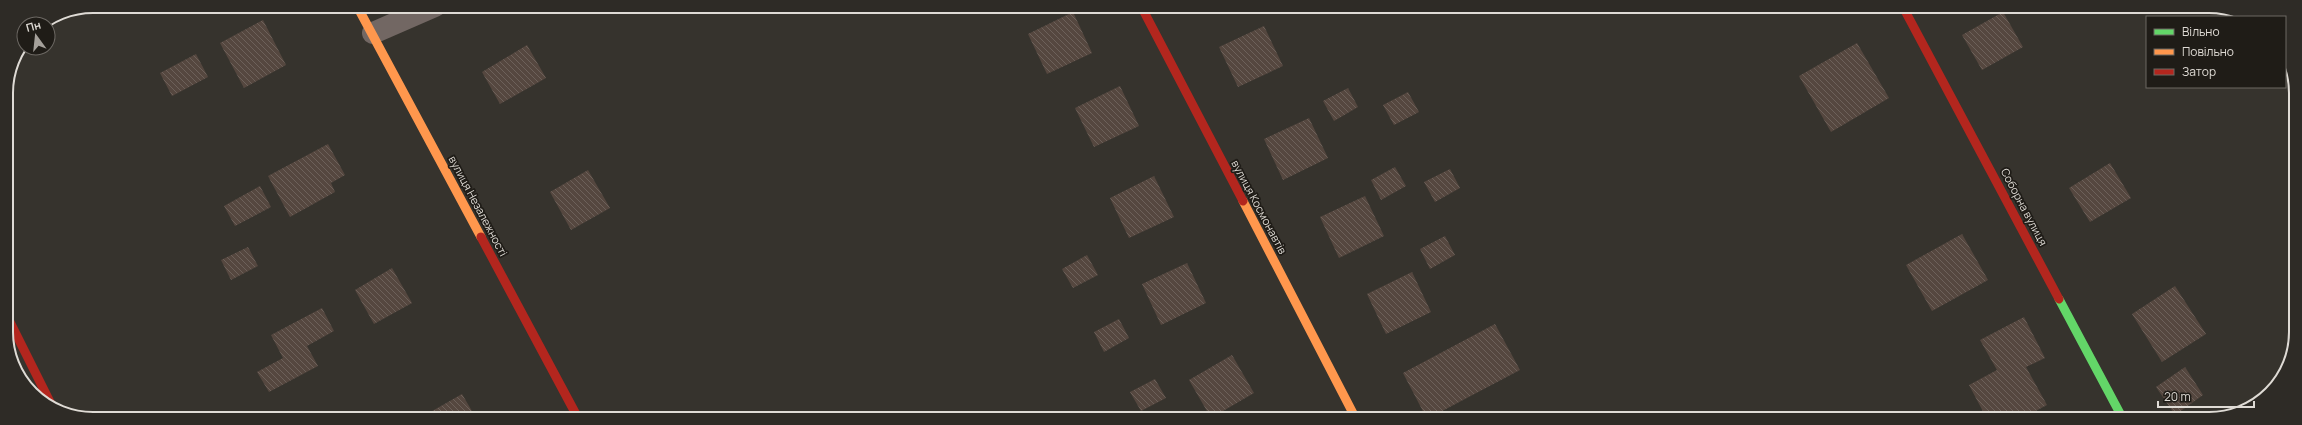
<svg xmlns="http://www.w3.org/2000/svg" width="2302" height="425" viewBox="0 0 2302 425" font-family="Manrope,sans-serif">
  <defs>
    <pattern id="building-back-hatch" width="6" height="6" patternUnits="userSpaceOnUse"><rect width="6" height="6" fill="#55473f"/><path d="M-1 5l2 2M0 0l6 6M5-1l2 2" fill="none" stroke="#6d615a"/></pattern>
  </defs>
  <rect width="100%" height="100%" fill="#36332d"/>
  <g fill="url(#building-back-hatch)">
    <polygon points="1073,12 1092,53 1047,74 1028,34"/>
    <polygon points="2003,12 2023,47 1982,70 1962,35"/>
    <polygon points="263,20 286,65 244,88 220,43"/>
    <polygon points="1264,26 1283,66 1238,87 1219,47"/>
    <polygon points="1857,43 1889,98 1831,132 1799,76"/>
    <polygon points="527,45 546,78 500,104 482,72"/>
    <polygon points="196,54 208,77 172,96 160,73"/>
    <polygon points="1120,86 1139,126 1094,147 1075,108"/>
    <polygon points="1348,88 1358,107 1334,121 1323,101"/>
    <polygon points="1408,92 1419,112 1394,125 1383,105"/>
    <polygon points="1309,118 1328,158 1283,180 1264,139"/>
    <polygon points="328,144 345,175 331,183 335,192 290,217 268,176"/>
    <polygon points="2110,163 2131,198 2090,222 2069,188"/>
    <polygon points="1395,167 1406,186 1381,200 1371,180"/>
    <polygon points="1450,169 1460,188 1435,202 1424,182"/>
    <polygon points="588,170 610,208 571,230 550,192"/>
    <polygon points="1154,176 1174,217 1129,238 1110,198"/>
    <polygon points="260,186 271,207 235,226 224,206"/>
    <polygon points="1365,196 1384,236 1339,258 1320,217"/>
    <polygon points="1962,234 1988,280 1932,311 1906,265"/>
    <polygon points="1445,236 1455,255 1430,269 1420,249"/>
    <polygon points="248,247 258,266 231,280 221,260"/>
    <polygon points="1087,255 1098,275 1073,288 1062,269"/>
    <polygon points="1187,263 1206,303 1161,325 1142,284"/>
    <polygon points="392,268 412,303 374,324 355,290"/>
    <polygon points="1412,272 1431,312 1386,334 1367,294"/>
    <polygon points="2175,286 2206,334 2162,362 2132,314"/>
    <polygon points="322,308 334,331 307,346 318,366 269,392 257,372 283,358 271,335"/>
    <polygon points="2024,317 2045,358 2026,367 2047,405 2021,419 1987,419 1969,385 1997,370 1980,340"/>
    <polygon points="1119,319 1129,338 1104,352 1094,332"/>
    <polygon points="1495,324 1520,370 1427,419 1403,373"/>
    <polygon points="1232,355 1254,393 1211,418 1189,380"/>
    <polygon points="2185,367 2203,395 2175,415 2156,387"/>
    <polygon points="1155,379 1166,398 1141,411 1130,392"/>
    <polygon points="462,394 476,418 420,418"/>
  </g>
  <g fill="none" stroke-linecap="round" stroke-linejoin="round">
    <polyline stroke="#726763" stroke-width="22" points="373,33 435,6"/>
    <polyline stroke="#63d668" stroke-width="9" points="2059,299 2123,419"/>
    <g stroke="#ff974d" stroke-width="9">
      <polyline points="357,6 481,237"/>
      <polyline points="1243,201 1356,419"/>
    </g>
    <g stroke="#b3261e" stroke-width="9">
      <polyline points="1141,6 1243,201"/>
      <polyline points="1903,7 2059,299"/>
      <polyline points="481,237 578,418"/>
      <polyline points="7,316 51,404"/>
    </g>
  </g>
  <g text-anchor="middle" stroke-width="3.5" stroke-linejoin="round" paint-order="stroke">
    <g font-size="11" fill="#dfdbd5" stroke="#1f1c17">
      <text transform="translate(478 206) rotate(62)" y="4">вулиця Незалежності</text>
      <text transform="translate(1259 207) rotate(62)" y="4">вулиця Космонавтів</text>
      <text transform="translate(2024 207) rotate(62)" y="4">Соборна вулиця</text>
    </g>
  </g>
  <path d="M0 0H2302V425H0ZM93 13H2209A80 80 0 0 1 2289 93V332A80 80 0 0 1 2209 412H93A80 80 0 0 1 13 332V93A80 80 0 0 1 93 13Z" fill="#2e2b26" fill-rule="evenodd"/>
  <path fill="none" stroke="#dfdbd5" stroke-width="2" d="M93 13H2209A80 80 0 0 1 2289 93V332A80 80 0 0 1 2209 412H93A80 80 0 0 1 13 332V93A80 80 0 0 1 93 13Z"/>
  <rect x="2146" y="16" width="140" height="72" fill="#1f1c17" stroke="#6c6863"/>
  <rect x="2154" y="29" width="20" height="6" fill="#63d668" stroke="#6c6863"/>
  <text x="2182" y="36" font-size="12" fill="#dfdbd5">Вільно</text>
  <rect x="2154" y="49" width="20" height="6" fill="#ff974d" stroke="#6c6863"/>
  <text x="2182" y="56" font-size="12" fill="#dfdbd5">Повільно</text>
  <rect x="2154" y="69" width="20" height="6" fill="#b3261e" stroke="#6c6863"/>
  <text x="2182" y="76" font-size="12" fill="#dfdbd5">Затор</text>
  <g transform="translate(36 36) rotate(345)"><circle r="19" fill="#1f1c17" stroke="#6c6863"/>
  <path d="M0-3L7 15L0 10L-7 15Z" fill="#a4a09a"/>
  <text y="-6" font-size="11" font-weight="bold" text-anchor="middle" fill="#dfdbd5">Пн</text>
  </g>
  <path d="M2158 401v6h96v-6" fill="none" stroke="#dfdbd5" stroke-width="2"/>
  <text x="2164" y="401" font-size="12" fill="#dfdbd5" stroke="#1f1c17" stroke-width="3" paint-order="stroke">20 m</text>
</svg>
